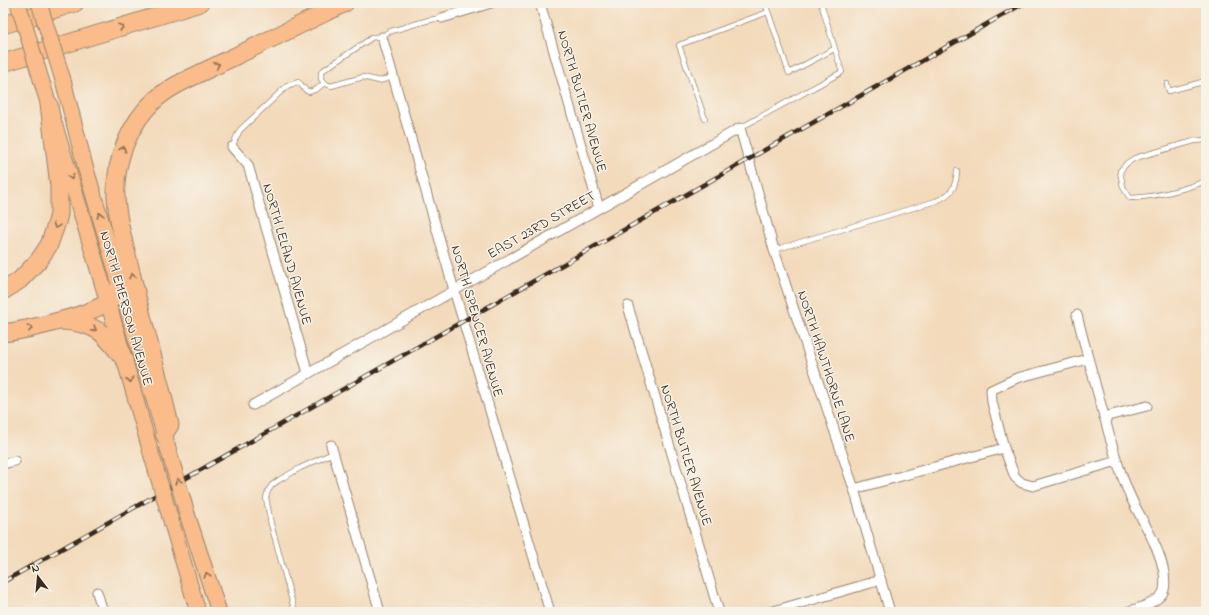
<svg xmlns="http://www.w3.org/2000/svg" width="1209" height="615" viewBox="0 0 1209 615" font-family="'Indie Flower',sans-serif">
  <rect width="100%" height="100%" fill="#f7f3e8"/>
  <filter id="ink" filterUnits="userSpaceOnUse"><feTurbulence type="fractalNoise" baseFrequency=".025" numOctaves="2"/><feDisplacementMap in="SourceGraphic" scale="8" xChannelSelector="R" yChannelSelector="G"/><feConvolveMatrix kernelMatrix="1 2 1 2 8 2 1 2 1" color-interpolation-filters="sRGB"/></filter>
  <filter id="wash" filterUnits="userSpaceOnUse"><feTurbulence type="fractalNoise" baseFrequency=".012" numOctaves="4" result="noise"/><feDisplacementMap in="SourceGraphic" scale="16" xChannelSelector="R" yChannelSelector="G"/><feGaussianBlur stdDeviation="0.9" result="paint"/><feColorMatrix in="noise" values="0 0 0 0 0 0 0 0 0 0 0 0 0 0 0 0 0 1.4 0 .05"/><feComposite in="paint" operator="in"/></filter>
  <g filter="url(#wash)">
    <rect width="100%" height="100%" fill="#f3dabb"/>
  </g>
  <g filter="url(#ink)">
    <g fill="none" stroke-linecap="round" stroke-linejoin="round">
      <defs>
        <g id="service">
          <polyline points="765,3 789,73 834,49"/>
          <polyline points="393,77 379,81 363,77 331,86 324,83 321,79 321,73 322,71 373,37 382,37 388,32 429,20 442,18"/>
          <polyline points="1167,84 1169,91 1206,81"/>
          <polyline points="705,119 679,45 768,12"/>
          <polyline points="740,128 842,72 821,3"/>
          <path d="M 1206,140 L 1194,141 L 1135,158 L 1127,163 L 1120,171 L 1123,187 L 1130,198 C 1156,197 1182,190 1206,181"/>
          <path d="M 233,147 L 235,140 L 240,130 L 287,86 L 298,82 C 303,85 303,90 309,92 L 317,89 L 324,83"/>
          <path d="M 774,250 L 936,201 C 951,195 956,188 957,171"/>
          <polyline points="295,612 271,524 266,498 268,491 272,485 279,480 300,468 333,453"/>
        </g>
        <g id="minor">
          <polyline points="540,3 599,208"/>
          <polyline points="442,18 491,3"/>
          <polyline points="382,37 454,290 550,612"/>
          <polyline points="232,147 248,165 308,373"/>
          <polyline points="628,306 719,612"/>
          <path d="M 1077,315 C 1086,351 1096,387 1106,423 C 1114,453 1122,481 1136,508 C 1148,530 1169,565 1164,590 C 1161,602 1137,609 1126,612"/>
          <polyline points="1088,359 1017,378 991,390 992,402 1004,448 1015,477 1022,483 1033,486 1117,461"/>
          <polyline points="253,405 740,128 774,250 854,489 890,612"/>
          <polyline points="1104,417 1147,406"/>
          <polyline points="331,445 380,612"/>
          <polyline points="3,464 15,461"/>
          <polyline points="854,489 1004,448"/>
          <polyline points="97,592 103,612"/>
          <polyline points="770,612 881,580"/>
        </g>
        <g id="primary">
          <polyline points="63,80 85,166 166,440"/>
          <polyline points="43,86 112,316 151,453"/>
          <polyline points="188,517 219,612"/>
          <polyline points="172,524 198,612"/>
        </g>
        <g id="motorway">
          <polyline points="3,25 75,3"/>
          <polyline points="3,63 200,3"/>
          <polyline points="3,291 20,280 39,260 49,245 57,222 59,214 59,186 49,104"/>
          <path d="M 63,321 C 99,324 103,333 124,359"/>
          <path d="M 3,333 C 27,330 99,314 114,297 C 119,292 120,286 119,279"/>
          <path d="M 164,434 L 170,425 C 158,374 143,323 131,272 C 126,248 117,222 116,197 C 114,162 129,123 156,99 C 164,92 174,86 184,81 L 345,3"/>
        </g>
      </defs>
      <use href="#service" stroke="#97826c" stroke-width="6"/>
      <use href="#minor" stroke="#97826c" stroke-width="11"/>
      <use href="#primary" stroke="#97826c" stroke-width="17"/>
      <use href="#motorway" stroke="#97826c" stroke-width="19"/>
      <use href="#service" stroke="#fff" stroke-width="4.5"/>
      <use href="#minor" stroke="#fff" stroke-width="9"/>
      <use href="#primary" stroke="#f9bc8a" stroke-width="15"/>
      <use href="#motorway" stroke="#f9bc8a" stroke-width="17"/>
      <defs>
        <polyline id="rail" points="3,582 1024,3"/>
      </defs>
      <use href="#rail" stroke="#3b2a1e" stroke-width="4.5"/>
      <use href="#rail" stroke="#f7f3e8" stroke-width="3" stroke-dasharray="9" stroke-linecap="butt"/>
      <defs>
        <g id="primary-bridge">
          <polyline points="18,3 43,86"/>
          <polyline points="39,3 63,80"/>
          <polyline points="167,445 188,517"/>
          <polyline points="151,453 172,524"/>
        </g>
      </defs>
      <use href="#primary-bridge" stroke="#97826c" stroke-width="17" stroke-linecap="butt"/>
      <use href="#primary-bridge" stroke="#f9bc8a" stroke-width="15"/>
    </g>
    <defs><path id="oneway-chevron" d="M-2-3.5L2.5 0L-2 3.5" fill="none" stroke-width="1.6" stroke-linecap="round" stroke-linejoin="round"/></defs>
    <g stroke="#906c4f">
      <use href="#oneway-chevron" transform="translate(121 27) rotate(-17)"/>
      <use href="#oneway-chevron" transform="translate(217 65) rotate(-26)"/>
      <use href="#oneway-chevron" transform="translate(123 149) rotate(-68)"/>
      <use href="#oneway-chevron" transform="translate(71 177) rotate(73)"/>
      <use href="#oneway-chevron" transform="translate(100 215) rotate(-107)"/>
      <use href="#oneway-chevron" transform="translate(56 226) rotate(106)"/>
      <use href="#oneway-chevron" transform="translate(132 276) rotate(-102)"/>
      <use href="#oneway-chevron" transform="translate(30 328) rotate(-14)"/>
      <use href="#oneway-chevron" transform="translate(94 329) rotate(30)"/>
      <use href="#oneway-chevron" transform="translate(130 380) rotate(74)"/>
      <use href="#oneway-chevron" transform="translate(178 481) rotate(-107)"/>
      <use href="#oneway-chevron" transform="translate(207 575) rotate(-108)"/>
    </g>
  </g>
  <g text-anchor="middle" stroke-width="3" stroke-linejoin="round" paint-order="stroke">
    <g font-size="14" fill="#3b2a1e" stroke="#f7f3e8">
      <text transform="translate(583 101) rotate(74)" y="5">NORTH BUTLER AVENUE</text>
      <text transform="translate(541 224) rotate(-30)" y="5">EAST 23RD STREET</text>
      <text transform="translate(288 254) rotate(74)" y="5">NORTH LELAND AVENUE</text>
      <text transform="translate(127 308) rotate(74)" y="5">NORTH EMERSON AVENUE</text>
      <text transform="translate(478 321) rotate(74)" y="5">NORTH SPENCER AVENUE</text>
      <text transform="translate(827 366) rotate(72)" y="5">NORTH HAWTHORNE LANE</text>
      <text transform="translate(687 455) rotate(73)" y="5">NORTH BUTLER AVENUE</text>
    </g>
  </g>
  <rect width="1209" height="615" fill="none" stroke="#f7f3e8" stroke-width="16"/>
  <g transform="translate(38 577) rotate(344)" stroke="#f7f3e8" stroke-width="3" paint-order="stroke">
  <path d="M0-3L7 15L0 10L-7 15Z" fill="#3b2a1e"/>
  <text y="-6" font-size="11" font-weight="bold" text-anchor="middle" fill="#3b2a1e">N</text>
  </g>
</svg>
